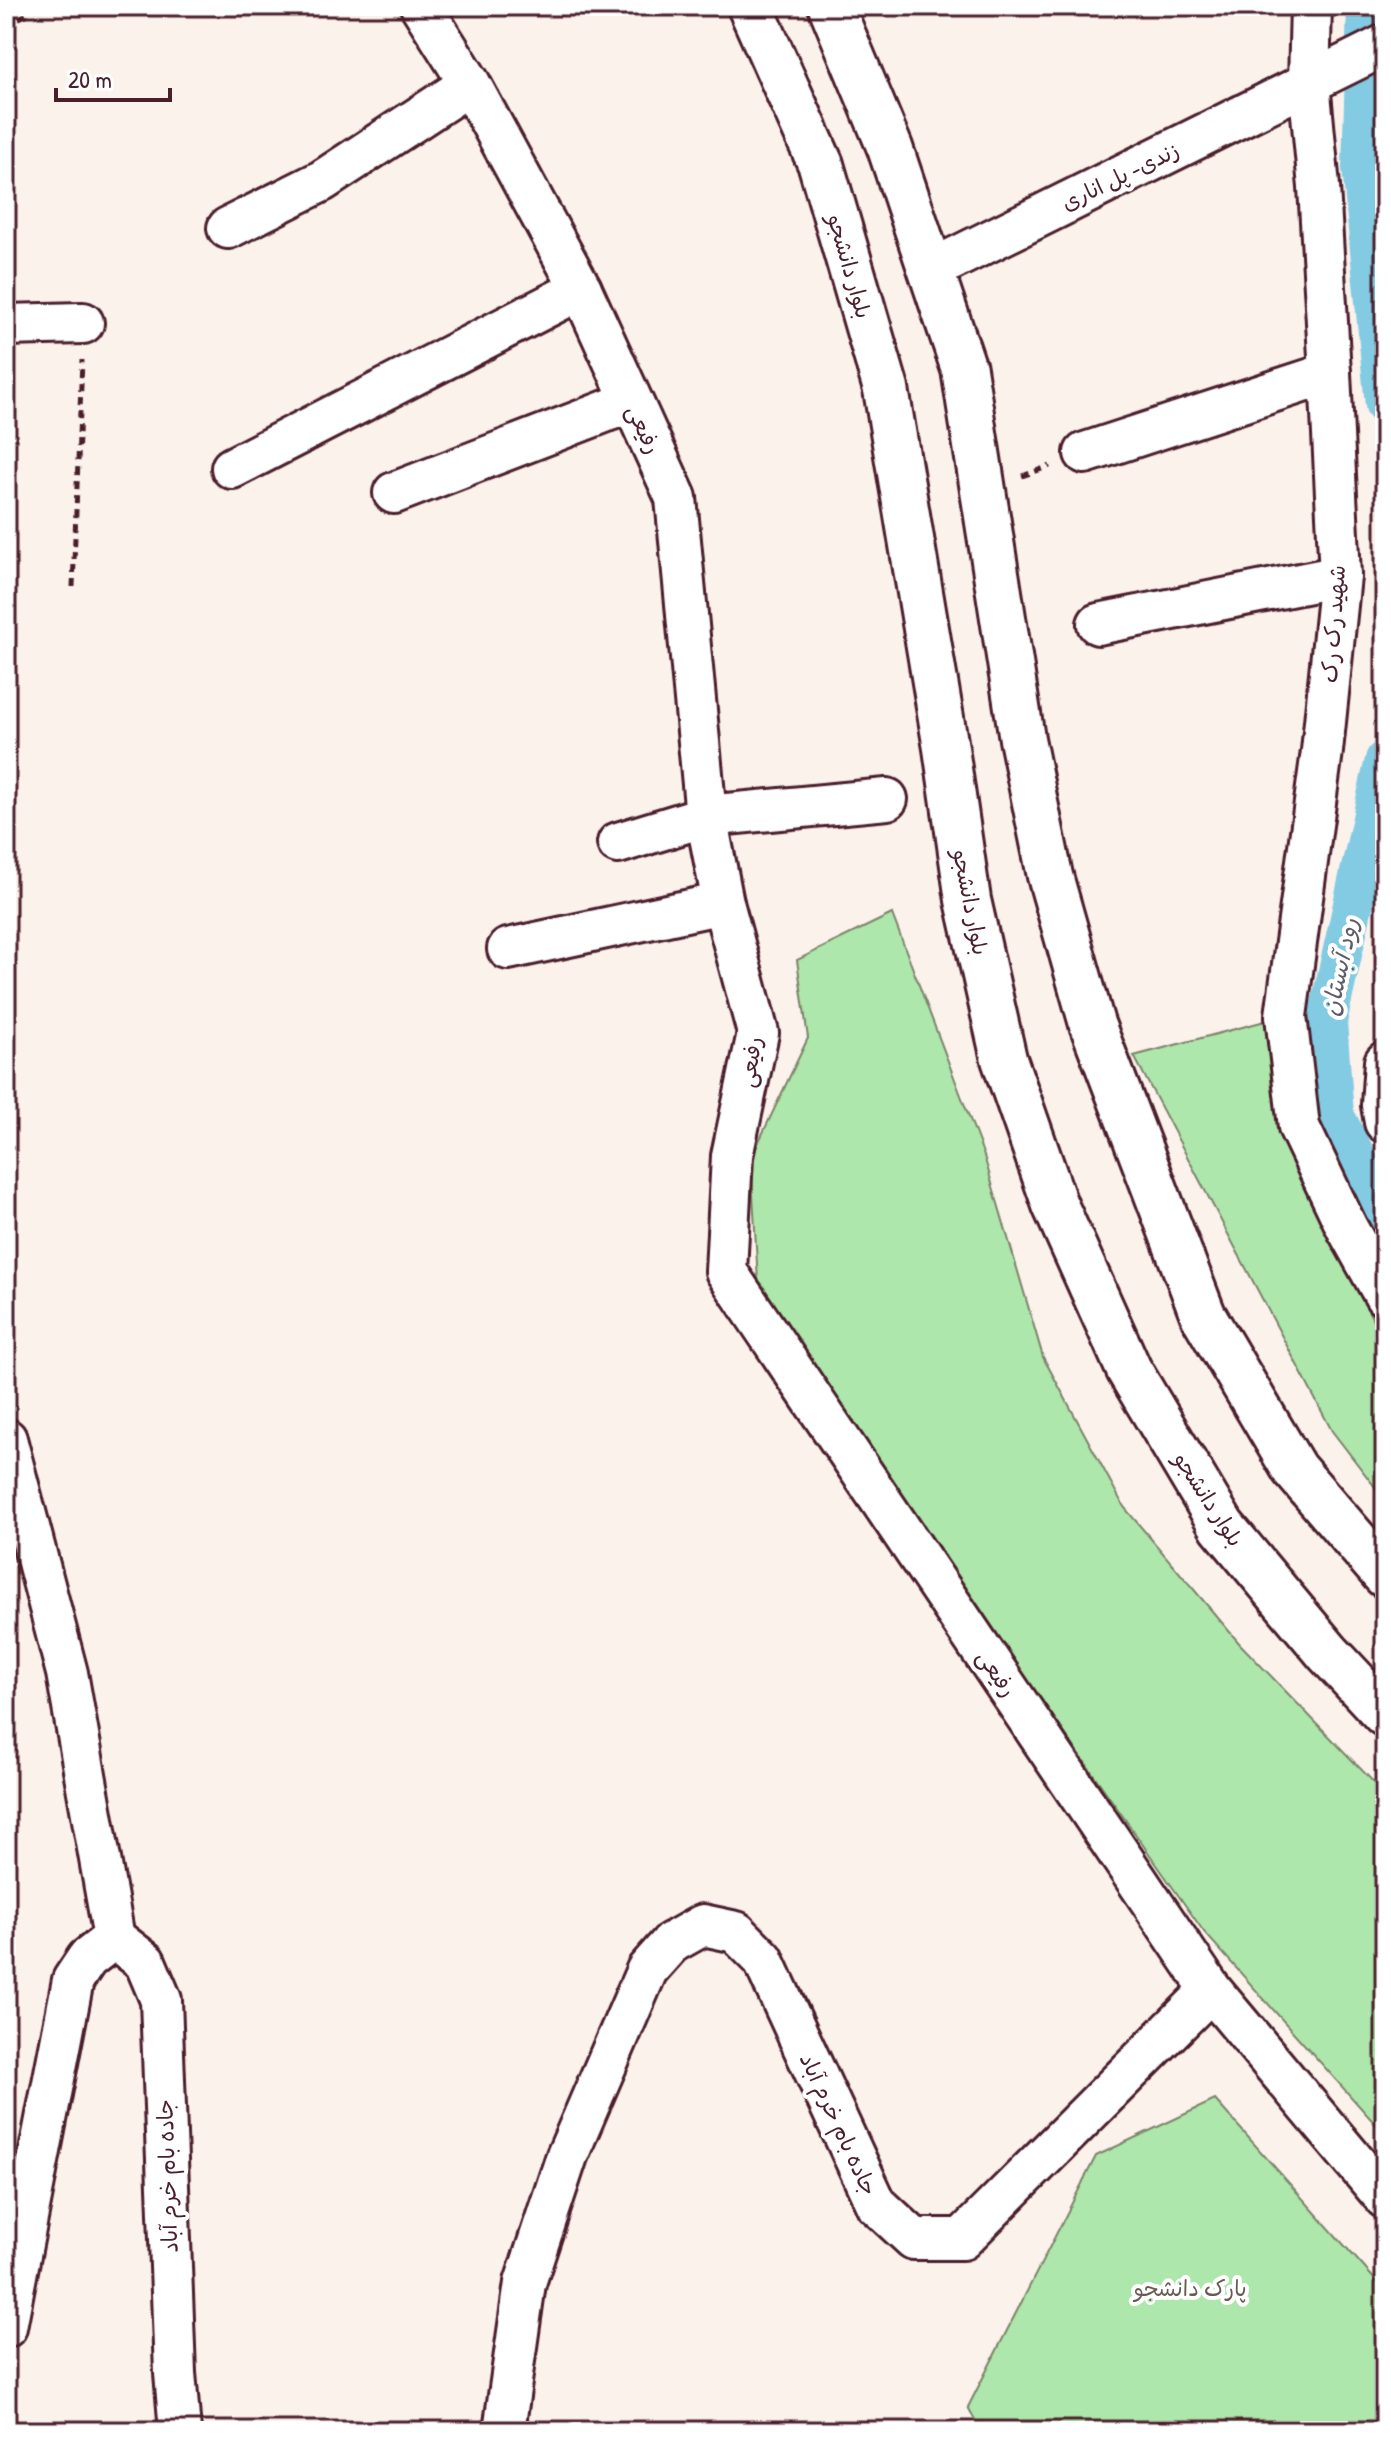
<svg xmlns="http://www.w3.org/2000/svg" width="1391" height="2437" viewBox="0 0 1391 2437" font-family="'Patrick Hand','Playpen Sans Arabic',sans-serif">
  <rect width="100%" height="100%" fill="#fcf2ec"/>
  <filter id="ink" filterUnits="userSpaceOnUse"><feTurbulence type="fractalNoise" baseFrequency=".0125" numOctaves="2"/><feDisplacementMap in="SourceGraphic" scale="16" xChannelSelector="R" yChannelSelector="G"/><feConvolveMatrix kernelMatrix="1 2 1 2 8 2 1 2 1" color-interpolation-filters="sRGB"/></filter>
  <g filter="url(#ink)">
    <g fill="#ade7ab" stroke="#7c836b" stroke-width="2">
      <polygon points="892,914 984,1156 1043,1357 1124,1507 1240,1644 1385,1794 1385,2135 1204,1932 941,1557 758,1282 751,1158 808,1038 797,960"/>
      <polygon points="1265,1021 1316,1209 1385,1343 1385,1500 1332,1431 1134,1056"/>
      <polygon points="1215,2100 1385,2291 1385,2431 981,2431 968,2407 1096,2156"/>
    </g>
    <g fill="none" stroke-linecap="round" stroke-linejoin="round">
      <g stroke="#82cbe3" stroke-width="40">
        <polyline points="1367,6 1362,167 1385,405"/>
        <polyline points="1385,760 1327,1022 1334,1115 1385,1213"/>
      </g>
      <defs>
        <g id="minor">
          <polyline points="421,6 470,84 581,289 676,498 706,816 723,903 758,1033 732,1156 726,1271 1211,1990 1385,2198"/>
          <polyline points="1311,6 1309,83 1319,187 1330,373 1340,576 1322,751 1286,1016 1299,1127 1347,1228 1385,1296"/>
          <polyline points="228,228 322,181 470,84"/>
          <polyline points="931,270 1385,45"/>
          <polyline points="6,325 83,323"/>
          <polyline points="1085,453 1330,373"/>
          <polyline points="232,468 581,289"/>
          <polyline points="394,493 630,402"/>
          <polyline points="1098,624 1340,576"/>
          <polyline points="618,843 706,816 887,799"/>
          <polyline points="508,949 723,903"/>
          <polyline points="1385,1062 1382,1105 1385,1122"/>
          <polyline points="6,1439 67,1673 114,1938 145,1962 161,2000 175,2373 180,2431"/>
          <polyline points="6,2327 73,1980 87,1959 114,1938"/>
          <polyline points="504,2431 525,2283 567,2156 647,1970 671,1943 703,1925 736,1932 763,1959 876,2204 914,2239 962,2239 1211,1990"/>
        </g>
        <g id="major">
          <polyline points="750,6 821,165 886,389 946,748 968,900 1004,1059 1055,1205 1129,1370 1222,1526 1328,1653 1385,1714"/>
          <polyline points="831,6 890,148 964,369 1022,739 1050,876 1092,1024 1203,1315 1294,1469 1385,1575"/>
        </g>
      </defs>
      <use href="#minor" stroke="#4a1f2b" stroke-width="46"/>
      <use href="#major" stroke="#4a1f2b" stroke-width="50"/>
      <g stroke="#4a1f2b" stroke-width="5" stroke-dasharray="8 6" stroke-linecap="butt">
        <polyline points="6,24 26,15 23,6"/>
        <polyline points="1022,476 1050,466"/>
        <polyline points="73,587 82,360"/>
      </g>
      <use href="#minor" stroke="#fff" stroke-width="40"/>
      <use href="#major" stroke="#fff" stroke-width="44"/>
    </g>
  </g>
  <g text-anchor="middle" stroke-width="8" stroke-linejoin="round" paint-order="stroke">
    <g font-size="22" fill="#4a1f2b" stroke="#fff">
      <text transform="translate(1120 176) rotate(-26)" y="8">زندی- پل اناری</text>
      <text transform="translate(850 266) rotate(74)" y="8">بلوار دانشجو</text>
      <text transform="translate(644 429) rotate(65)" y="8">رفیعی</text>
      <text transform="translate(1333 624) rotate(-86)" y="8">شهید رک رک</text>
      <text transform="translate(971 902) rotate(79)" y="8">بلوار دانشجو</text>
      <text transform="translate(750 1062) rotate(-81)" y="8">رفیعی</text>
      <text transform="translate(1209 1499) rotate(57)" y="8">بلوار دانشجو</text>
      <text transform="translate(997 1673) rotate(56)" y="8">رفیعی</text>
      <text transform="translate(839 2124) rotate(65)" y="8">جاده بام خرم آباد</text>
      <text transform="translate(167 2176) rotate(-92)" y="8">جاده بام خرم آباد</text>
    </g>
    <g font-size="22" fill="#685b51" stroke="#fff">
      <text x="1190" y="2296">پارک دانشجو</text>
    </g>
    <g font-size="24" font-style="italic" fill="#5e5b6b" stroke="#fff">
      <text transform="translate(1340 967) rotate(-78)" y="8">رود آبستان</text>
    </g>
  </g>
  <rect width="1391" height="2437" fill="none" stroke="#fff" stroke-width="32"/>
  <rect x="16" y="16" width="1359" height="2405" fill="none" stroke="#4a1f2b" stroke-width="3" filter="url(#ink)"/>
  <path d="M56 88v12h114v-12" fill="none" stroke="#4a1f2b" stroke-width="4"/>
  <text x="68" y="88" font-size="24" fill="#4a1f2b" stroke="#ffffff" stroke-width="6" paint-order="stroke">20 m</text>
</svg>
